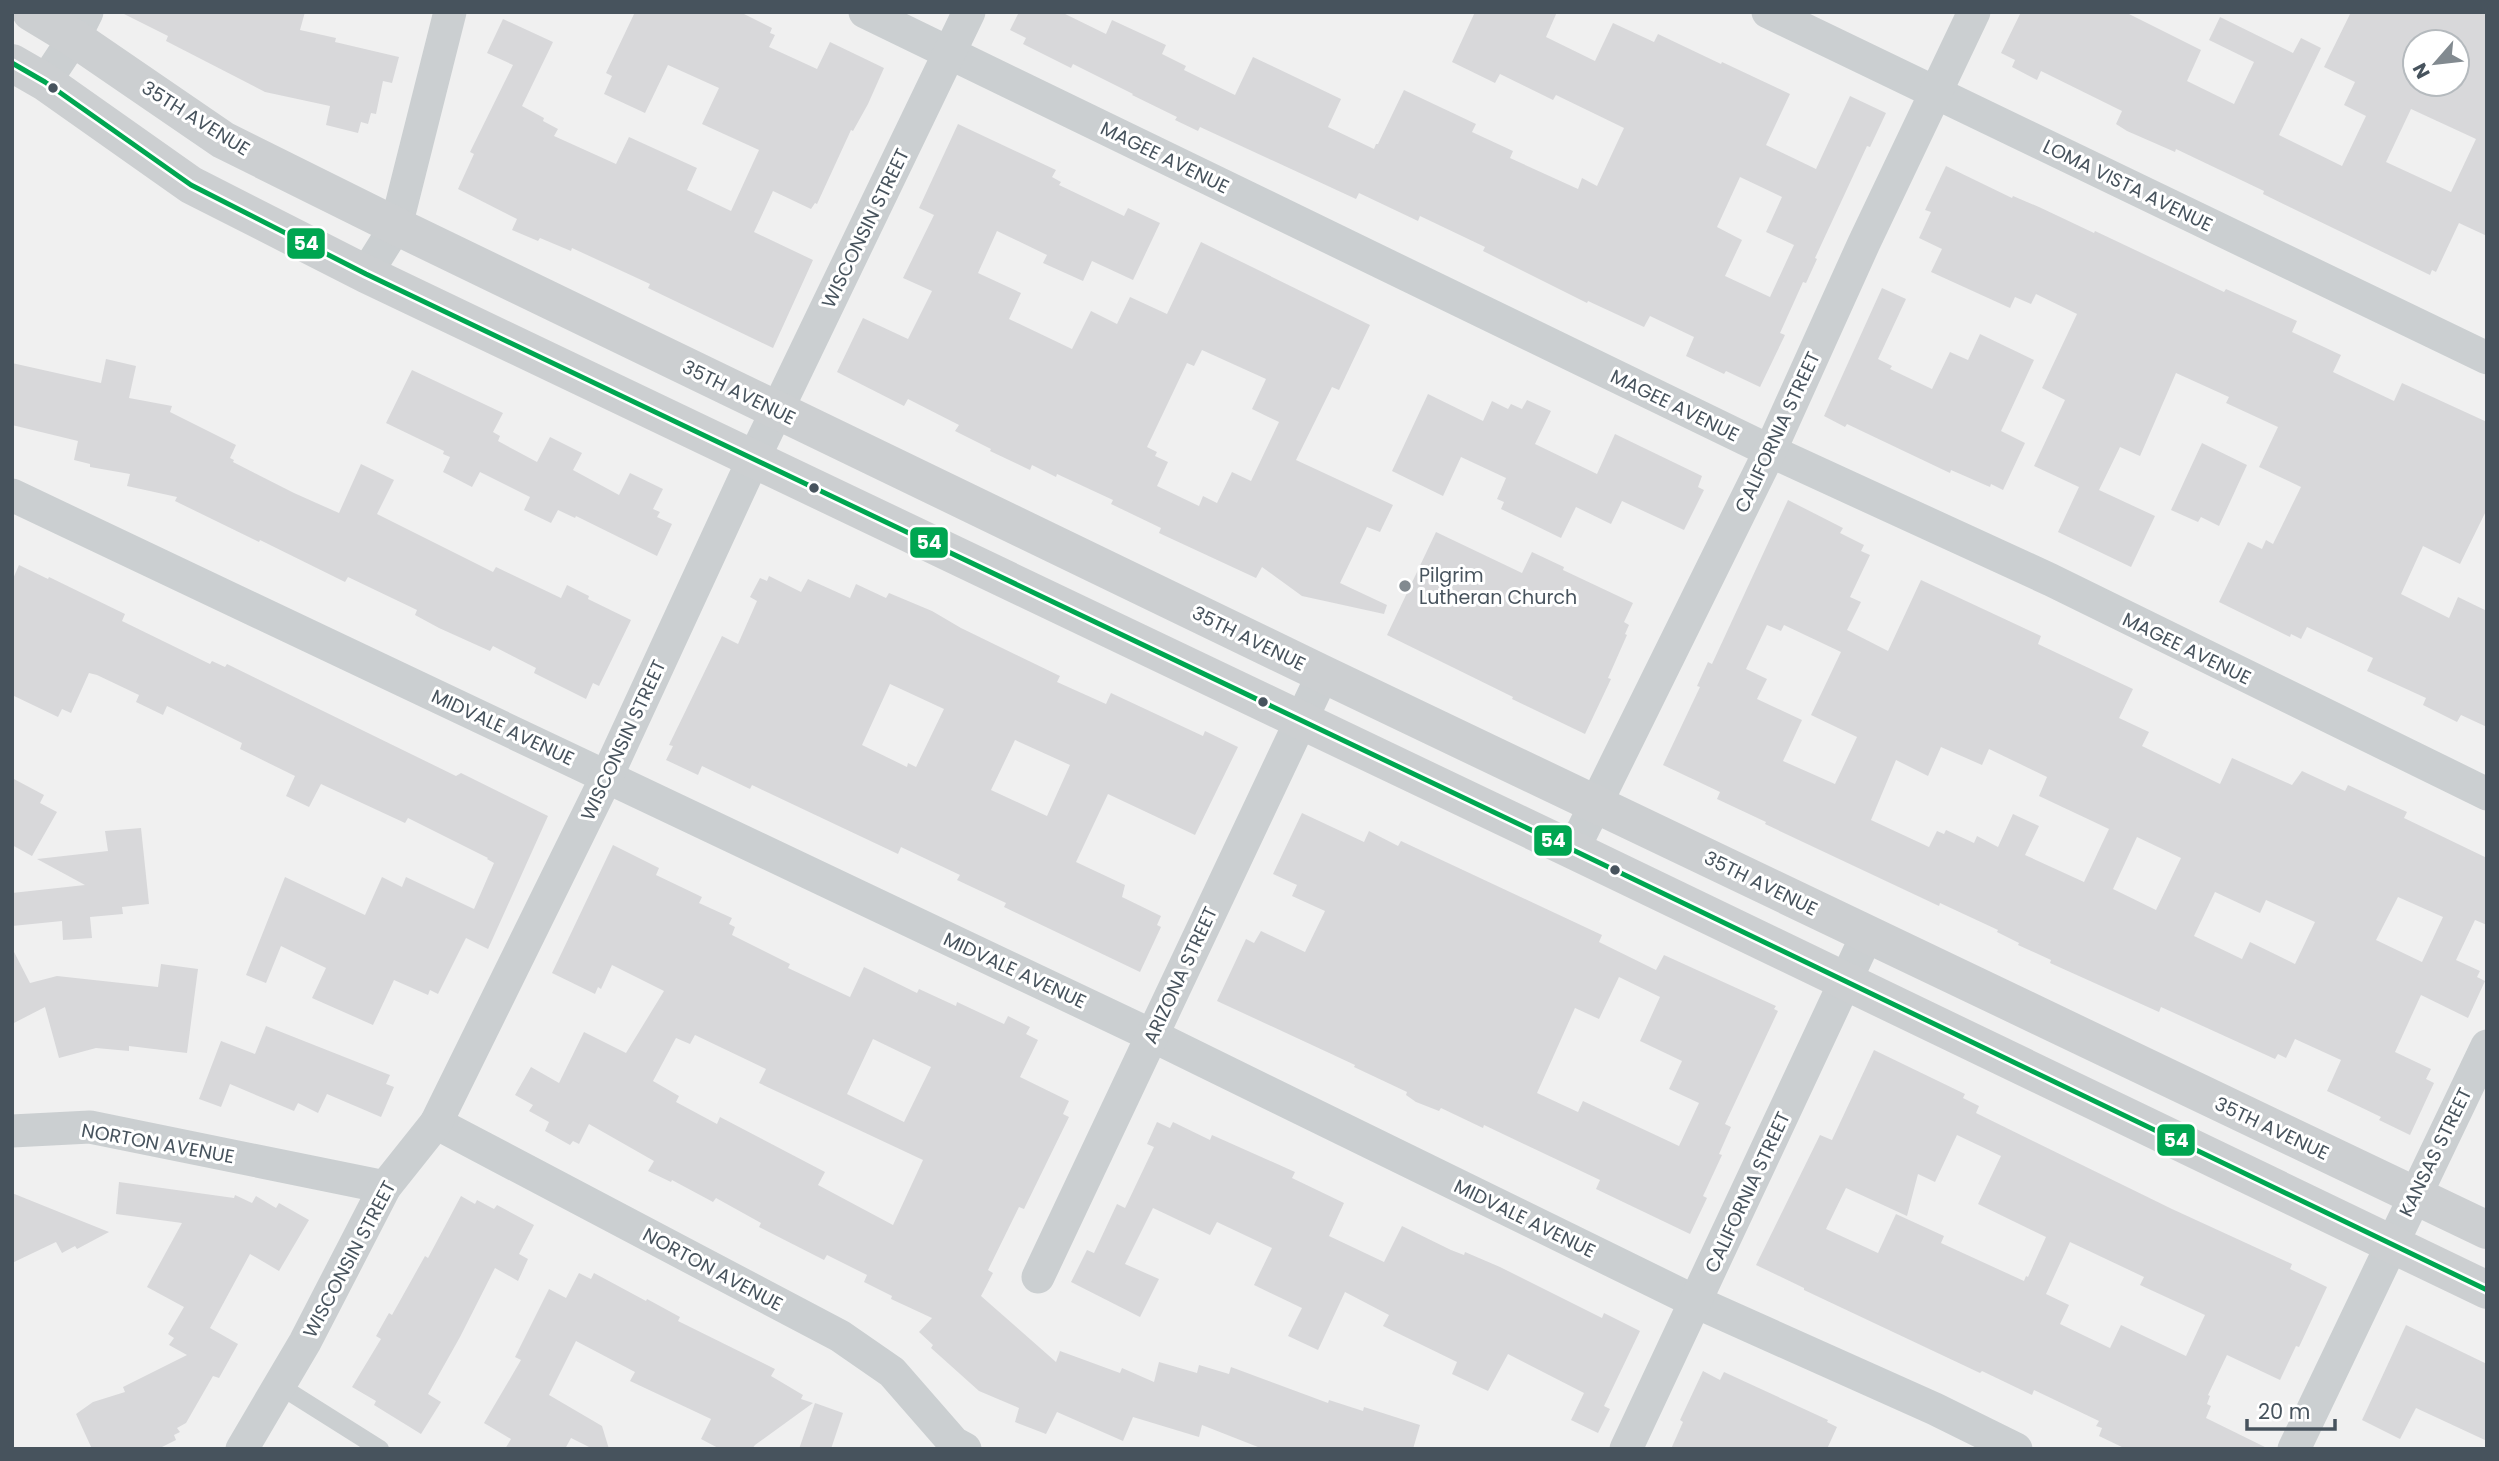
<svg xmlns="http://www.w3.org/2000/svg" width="2499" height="1461" viewBox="0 0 2499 1461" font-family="Poppins,sans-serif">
  <rect width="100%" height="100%" fill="#f0f0f0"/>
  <g fill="#d8d8da" fill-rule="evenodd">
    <polygon points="120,12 305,12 300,30 336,38 335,42 399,57 392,83 383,81 376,114 371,113 368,124 361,122 358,133 326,125 330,106 265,92 166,41 168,36"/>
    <polygon points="635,12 740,12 772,28 770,33 775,35 769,47 817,69 830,42 884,68 868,104 853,131 851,130 817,204 815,203 811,209 773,191 754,232 813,260 773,348 648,288 650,284 572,248 571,251 540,238 538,241 512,230 517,219 458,189 474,154 470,152 513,65 487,53 503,19 553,42 522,106 544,118 543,121 558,129 554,136 616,164 629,137 697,168 687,190 731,211 759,150 702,124 719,88 668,65 645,113 604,94 612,76 606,73"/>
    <path d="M 1019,12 L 1061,12 L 1106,34 L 1112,20 L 1166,45 L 1162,54 L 1186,66 L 1184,70 L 1235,95 L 1253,57 L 1341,99 L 1328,127 L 1374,149 L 1376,144 L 1378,144 L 1404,90 L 1476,124 L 1472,132 L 1513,151 L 1510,158 L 1578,189 L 1582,178 L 1597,186 L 1624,128 L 1556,95 L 1553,100 L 1500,74 L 1495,83 L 1452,62 L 1475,12 L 1557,12 L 1546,37 L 1595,61 L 1613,23 L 1654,42 L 1658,34 L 1721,64 L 1722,62 L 1790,94 L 1766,145 L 1816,169 L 1850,96 L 1886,113 L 1870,147 L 1867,146 L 1815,258 L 1817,259 L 1806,283 L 1803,282 L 1780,333 L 1785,335 L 1760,387 L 1726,371 L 1724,374 L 1686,356 L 1694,337 L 1650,316 L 1644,327 L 1588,301 L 1587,303 L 1483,251 L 1485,247 L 1420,216 L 1418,221 L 1359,193 L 1356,199 L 1200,127 L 1198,131 L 1175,120 L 1177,117 L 1132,95 L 1133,94 L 1073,64 L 1071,68 L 1023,44 L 1026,38 L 1010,30 ZM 1740,177 L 1782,197 L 1766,232 L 1794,245 L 1770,297 L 1725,276 L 1742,240 L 1717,227 Z"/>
    <path d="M 2021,12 L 2125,12 L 2201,50 L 2187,81 L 2234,104 L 2254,62 L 2209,40 L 2220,17 L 2293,53 L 2301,38 L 2321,48 L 2279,135 L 2342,166 L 2366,116 L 2344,105 L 2355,82 L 2324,67 L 2351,12 L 2487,12 L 2487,236 L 2459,223 L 2436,272 L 2432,270 L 2430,275 L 2263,194 L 2264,191 L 2176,149 L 2175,152 L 2127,131 L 2116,124 L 2122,111 L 2041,71 L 2037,80 L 2012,67 L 2015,60 L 2001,53 ZM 2415,42 L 2457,42 L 2457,84 L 2415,84 ZM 2411,109 L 2476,139 L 2451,192 L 2386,162 Z"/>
    <path d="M 958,124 L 1056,170 L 1052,177 L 1061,182 L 1059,185 L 1124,216 L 1128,208 L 1160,223 L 1133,280 L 1092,261 L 1083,281 L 1043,263 L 1047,255 L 997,231 L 978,273 L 1021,293 L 1009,319 L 1072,349 L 1091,311 L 1117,324 L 1130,297 L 1167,314 L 1201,242 L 1370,325 L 1339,390 L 1332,387 L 1296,460 L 1393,505 L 1380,532 L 1367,527 L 1340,583 L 1387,605 L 1384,614 L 1302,596 L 1262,567 L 1256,578 L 1159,533 L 1161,528 L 1111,504 L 1113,500 L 1057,474 L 1056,477 L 1032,465 L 1030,470 L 990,451 L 991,449 L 955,431 L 959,425 L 908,399 L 904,406 L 837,372 L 863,318 L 908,339 L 932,291 L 903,278 L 934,215 L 919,208 ZM 1202,350 L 1266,379 L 1252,409 L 1279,422 L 1251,481 L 1232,472 L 1217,503 L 1203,496 L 1199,506 L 1157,486 L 1168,462 L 1155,456 L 1157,452 L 1147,447 L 1187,363 L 1194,366 Z"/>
    <polygon points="1946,166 2012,198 2013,196 2039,207 2094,233 2095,231 2224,292 2226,289 2297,321 2292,332 2341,355 2333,372 2394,401 2402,383 2487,422 2487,509 2460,564 2423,546 2401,594 2449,618 2458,597 2487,611 2487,727 2461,715 2457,722 2423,705 2426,698 2367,671 2373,658 2307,627 2301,639 2291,634 2290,637 2219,602 2248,542 2262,549 2266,540 2273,544 2301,487 2259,467 2278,427 2226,403 2229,397 2176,373 2140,456 2120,447 2099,490 2155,516 2131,567 2058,532 2079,487 2034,466 2065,400 2042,388 2077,314 2036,294 2031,304 2015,297 2010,308 1931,272 1942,249 1919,238 1931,212 1925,210"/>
    <polygon points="1882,288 1906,299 1878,359 1892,366 1890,369 1932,389 1950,352 1968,360 1980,334 2034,360 2001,431 2025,443 2003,490 1991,484 1990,487 1951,470 1950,473 1847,424 1845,427 1824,416"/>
    <polygon points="106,359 136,366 129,398 172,406 170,412 236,445 230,458 234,460 233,462 294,493 339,513 361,464 394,480 377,514 493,572 496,567 561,598 567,585 589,596 588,599 631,620 599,686 593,683 586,699 534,673 536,668 493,646 490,651 439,628 415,615 417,610 348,577 345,582 260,540 259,542 175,501 177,497 127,486 130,474 90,467 90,464 74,460 78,441 12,425 12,363 101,383"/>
    <polygon points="412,370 503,413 493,432 500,436 498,441 537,462 550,437 582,453 573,470 619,495 630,473 663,489 653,509 660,512 657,517 672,524 657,556 576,516 575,518 558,510 551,523 524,510 530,497 480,472 472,487 443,472 450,457 443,454 444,451 386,423"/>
    <polygon points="1428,394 1483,421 1492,401 1508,409 1511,404 1522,409 1527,400 1551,411 1535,444 1597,474 1615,434 1702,476 1698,487 1704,490 1684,530 1622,501 1611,524 1576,507 1561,538 1501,509 1504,502 1497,499 1506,478 1461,457 1443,496 1392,471"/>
    <polygon points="2202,443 2247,465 2219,526 2201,517 2198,522 2171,510"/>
    <path d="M 1788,500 L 1843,528 L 1840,533 L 1864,545 L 1861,551 L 1870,555 L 1850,597 L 1861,602 L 1847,630 L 1888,651 L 1921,580 L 2041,636 L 2038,644 L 2133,689 L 2119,718 L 2149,732 L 2142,746 L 2220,784 L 2232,758 L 2292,785 L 2302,771 L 2345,791 L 2348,785 L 2407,812 L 2404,818 L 2487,858 L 2487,925 L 2475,920 L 2456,960 L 2480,971 L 2477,977 L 2485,981 L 2468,1018 L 2421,995 L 2395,1052 L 2431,1069 L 2426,1079 L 2434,1083 L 2410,1135 L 2379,1120 L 2381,1117 L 2327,1091 L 2341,1060 L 2295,1039 L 2286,1058 L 2278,1054 L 2275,1059 L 2161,1007 L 2159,1012 L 2050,963 L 2051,960 L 2018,945 L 2019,943 L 1997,932 L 1998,930 L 1940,903 L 1939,906 L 1765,824 L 1766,822 L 1717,799 L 1720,792 L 1663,765 L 1700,687 L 1697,686 L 1708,662 L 1712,664 ZM 1767,625 L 1781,631 L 1784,625 L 1841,652 L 1811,715 L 1857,737 L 1835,784 L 1783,761 L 1802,720 L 1757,699 L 1767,679 L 1746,669 ZM 1941,747 L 1982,765 L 1989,749 L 2045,776 L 2047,777 L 2039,796 L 2109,829 L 2084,882 L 2025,855 L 2039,826 L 2013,814 L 1998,847 L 1977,836 L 1974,843 L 1946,830 L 1944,834 L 1937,831 L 1929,847 L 1871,820 L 1896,760 L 1928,776 ZM 2137,837 L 2181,858 L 2156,910 L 2113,889 ZM 2215,892 L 2260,913 L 2266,900 L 2315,922 L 2295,964 L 2250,942 L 2242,959 L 2194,936 ZM 2398,897 L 2443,917 L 2422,962 L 2376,940 Z"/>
    <polygon points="1436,532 1522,573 1532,552 1564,567 1563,570 1633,603 1624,622 1629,625 1625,634 1627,635 1608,678 1611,679 1585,734 1512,699 1513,697 1387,635"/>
    <polygon points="19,565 48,579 49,577 125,614 122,621 210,664 212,661 225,667 227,664 456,776 461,773 548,816 488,949 466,938 438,994 430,990 428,995 394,980 373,1025 312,998 326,968 281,946 266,983 246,975 285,877 365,915 382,877 402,887 406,877 474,909 494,863 487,859 488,858 408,818 405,823 321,784 309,807 286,796 295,776 240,749 242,743 167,706 163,715 136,702 139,695 97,675 89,673 71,713 62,709 58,717 12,695 12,581"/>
    <path d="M 769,576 L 801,592 L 808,579 L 850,598 L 856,584 L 886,598 L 889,593 L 932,611 L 961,628 L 1060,676 L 1057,682 L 1106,704 L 1111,693 L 1203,736 L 1205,731 L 1238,747 L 1195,835 L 1108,794 L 1076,862 L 1125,885 L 1122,897 L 1161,916 L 1157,925 L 1161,927 L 1140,972 L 1004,907 L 1006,903 L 957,880 L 960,875 L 901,847 L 898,854 L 752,785 L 750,789 L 702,766 L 698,775 L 666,760 L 673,746 L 669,745 L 722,636 L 738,644 L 757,601 L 750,597 L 760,578 L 767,581 ZM 890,684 L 944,709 L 916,767 L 908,763 L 907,767 L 862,745 ZM 1015,740 L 1070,765 L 1047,816 L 991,790 Z"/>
    <polygon points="12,778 44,795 40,803 57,812 32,856 12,845"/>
    <path d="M 1302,813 L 1364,842 L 1369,831 L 1398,846 L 1401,841 L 1602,935 L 1599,942 L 1656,970 L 1664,955 L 1776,1006 L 1774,1009 L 1778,1011 L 1725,1124 L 1731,1127 L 1719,1154 L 1722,1155 L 1703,1196 L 1707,1198 L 1690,1234 L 1596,1189 L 1600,1180 L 1484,1125 L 1483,1128 L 1441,1108 L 1439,1111 L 1416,1102 L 1406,1095 L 1407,1092 L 1354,1067 L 1355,1065 L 1217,1001 L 1246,939 L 1254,943 L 1261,931 L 1305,952 L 1325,911 L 1292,896 L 1297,885 L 1273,874 ZM 1619,977 L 1660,997 L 1640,1041 L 1682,1061 L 1669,1089 L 1699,1103 L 1679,1146 L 1583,1101 L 1578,1112 L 1537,1093 L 1575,1008 L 1599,1019 Z"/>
    <polygon points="141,828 149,904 122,907 123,914 90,917 92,938 63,940 62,921 12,926 12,893 85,885 37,859 108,851 105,831"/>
    <path d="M 613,845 L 659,868 L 656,875 L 702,897 L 699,903 L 732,918 L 729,924 L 735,927 L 732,935 L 790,964 L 788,968 L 850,997 L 864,967 L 917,993 L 919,989 L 956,1006 L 957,1002 L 1004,1024 L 1008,1016 L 1030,1027 L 1026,1034 L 1038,1040 L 1020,1077 L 1069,1101 L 1063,1114 L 1069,1117 L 1024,1209 L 1019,1207 L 988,1270 L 993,1273 L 981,1296 L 1056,1362 L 1060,1351 L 1120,1373 L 1122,1368 L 1154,1382 L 1159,1362 L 1197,1373 L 1199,1365 L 1229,1374 L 1231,1367 L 1328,1403 L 1329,1400 L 1363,1411 L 1364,1407 L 1420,1425 L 1413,1449 L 1263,1449 L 1202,1425 L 1199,1437 L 1133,1417 L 1123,1441 L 1057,1412 L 1046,1434 L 1015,1422 L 1019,1408 L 979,1391 L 931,1348 L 933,1345 L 919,1332 L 932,1318 L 891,1299 L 892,1296 L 864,1282 L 867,1275 L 827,1255 L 824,1260 L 759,1227 L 761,1223 L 716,1198 L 713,1202 L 672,1180 L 671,1182 L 648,1171 L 654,1161 L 589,1124 L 579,1144 L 573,1141 L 570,1145 L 545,1131 L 549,1122 L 529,1111 L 533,1105 L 515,1095 L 531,1067 L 559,1083 L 584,1032 L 626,1053 L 664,991 L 612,965 L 601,989 L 598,987 L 595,994 L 552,973 ZM 695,1035 L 766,1069 L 759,1083 L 923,1160 L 893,1225 L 818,1185 L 825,1172 L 720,1117 L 717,1124 L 676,1102 L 679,1096 L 653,1081 L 676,1038 L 690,1044 ZM 873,1039 L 931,1067 L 904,1122 L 847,1094 Z"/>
    <polygon points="12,948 30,983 57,976 158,987 161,964 198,969 187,1053 129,1046 129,1051 96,1048 59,1058 45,1007 12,1024"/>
    <polygon points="266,1026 390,1075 386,1084 394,1087 381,1117 327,1094 318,1113 298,1103 294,1111 230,1084 221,1107 199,1099 221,1041 255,1054"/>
    <path d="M 1874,1050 L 1965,1094 L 1963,1098 L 1979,1106 L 1976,1113 L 2172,1209 L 2292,1264 L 2290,1269 L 2327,1287 L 2299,1347 L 2296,1346 L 2280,1380 L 2227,1355 L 2208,1395 L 2210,1396 L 2207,1404 L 2211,1406 L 2206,1418 L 2269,1449 L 2126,1449 L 2099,1436 L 2102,1428 L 2096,1426 L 2099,1421 L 2034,1390 L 2032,1395 L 1982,1371 L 1980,1373 L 1804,1290 L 1804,1288 L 1756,1265 L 1820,1135 L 1832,1140 ZM 1957,1135 L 2001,1156 L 1978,1204 L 2046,1237 L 2028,1277 L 2026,1276 L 2024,1281 L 1941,1243 L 1944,1236 L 1896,1214 L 1878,1253 L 1826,1229 L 1846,1188 L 1907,1216 L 1918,1174 L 1935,1182 ZM 2070,1242 L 2144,1277 L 2140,1285 L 2205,1315 L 2186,1356 L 2121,1325 L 2110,1348 L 2060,1324 L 2069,1305 L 2046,1294 Z"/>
    <polygon points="1157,1122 1170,1128 1173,1122 1210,1140 1212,1135 1295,1172 1292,1178 1344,1203 1329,1236 1384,1262 1402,1226 1451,1250 1464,1255 1465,1252 1500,1267 1602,1318 1604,1313 1640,1331 1604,1406 1610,1409 1598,1433 1571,1420 1584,1393 1508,1354 1488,1391 1452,1374 1457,1362 1383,1326 1389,1315 1345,1292 1318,1350 1288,1336 1302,1308 1254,1285 1272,1248 1217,1222 1210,1235 1153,1208 1125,1264 1159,1279 1140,1317 1071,1282 1087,1250 1094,1253 1117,1204 1125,1208 1154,1147 1147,1144"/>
    <polygon points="119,1182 234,1198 235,1195 252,1203 256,1196 276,1208 279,1203 309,1220 279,1271 250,1254 210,1328 238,1344 219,1378 213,1376 186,1423 177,1428 180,1432 174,1435 176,1440 158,1449 92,1449 76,1414 93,1402 125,1392 123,1387 187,1355 169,1345 174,1338 168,1334 184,1307 147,1287 182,1223 116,1214"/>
    <polygon points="12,1193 84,1222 109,1232 77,1249 75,1246 62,1253 56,1242 12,1263"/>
    <polygon points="461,1196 475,1204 477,1200 494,1209 497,1205 534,1225 519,1254 528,1259 518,1281 495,1268 460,1337 428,1394 441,1402 421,1434 374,1405 376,1401 352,1387 381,1339 376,1336 389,1313 392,1315 425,1256 428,1258"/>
    <polygon points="579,1273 591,1279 594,1273 646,1301 647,1299 680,1317 678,1321 775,1369 771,1376 803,1395 801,1399 813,1403 755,1445 752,1449 720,1449 701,1439 711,1419 630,1381 635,1372 576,1341 549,1395 602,1426 609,1449 593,1449 571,1438 565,1449 505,1449 511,1439 484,1423 521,1360 515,1357 549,1289 566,1298"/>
    <polygon points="2406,1325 2487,1364 2487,1441 2416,1408 2400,1439 2362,1420"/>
    <polygon points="1703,1371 1720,1380 1724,1372 1828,1420 1827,1422 1837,1427 1827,1449 1671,1449 1683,1422 1680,1420"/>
    <polygon points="815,1403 843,1413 831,1449 799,1449"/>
  </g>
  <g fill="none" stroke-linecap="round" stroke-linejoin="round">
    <polyline stroke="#cbcfd1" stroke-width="18" points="280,1386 380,1449"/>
    <g stroke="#cbcfd1" stroke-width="33">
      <polyline points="865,12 1770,451 2051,580 2487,794"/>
      <polyline points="1768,12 2487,358"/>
      <polyline points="45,82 74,38 87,12"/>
      <polyline points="366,274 396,226 450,12"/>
      <polyline points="12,495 1151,1035 1696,1302 1935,1409 2016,1449"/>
      <polyline points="1573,850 1770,451 1864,243 1974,12"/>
      <polyline points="436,1123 840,1336 892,1372 954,1443 965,1449"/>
      <polyline points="12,1131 90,1127 385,1187"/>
      <polyline points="1038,1277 1323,674"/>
      <polyline points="242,1449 305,1342 385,1187 436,1123 607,776 754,458 969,12"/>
      <polyline points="1626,1449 1867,935"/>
      <polyline points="2294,1449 2487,1046"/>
    </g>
    <g stroke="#cccfd1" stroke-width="38">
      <polyline points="31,12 74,38 223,140 396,226 1323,674 2487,1230"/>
      <polyline points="12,63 45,82 191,185 366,274 1573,850 2487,1290"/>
    </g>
    <defs>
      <polyline id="bus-1" points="12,63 45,82 191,185 366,274 1573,850 2487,1290"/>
    </defs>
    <use href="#bus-1" stroke="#fff" stroke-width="10"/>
    <use href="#bus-1" stroke="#00a651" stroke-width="5"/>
  </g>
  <g fill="#47535d" stroke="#fff" stroke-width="2.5">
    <circle cx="53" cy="88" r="6"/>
    <circle cx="814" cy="488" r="6"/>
    <circle cx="1263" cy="702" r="6"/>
    <circle cx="1615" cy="870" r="6"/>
  </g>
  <circle fill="#828a90" stroke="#fff" stroke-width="2.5" cx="1405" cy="586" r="7"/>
  <g text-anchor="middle" stroke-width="6" stroke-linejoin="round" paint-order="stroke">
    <g font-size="19" fill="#47535d" stroke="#fff">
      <text transform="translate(196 118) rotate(32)" y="7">35TH AVENUE</text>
      <text transform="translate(1165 157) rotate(26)" y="7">MAGEE AVENUE</text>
      <text transform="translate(2128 185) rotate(26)" y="7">LOMA VISTA AVENUE</text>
      <text transform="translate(865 228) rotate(-64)" y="7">WISCONSIN STREET</text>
      <text transform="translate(739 392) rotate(26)" y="7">35TH AVENUE</text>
      <text transform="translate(1675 405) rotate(26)" y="7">MAGEE AVENUE</text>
      <text transform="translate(1777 432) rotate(-65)" y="7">CALIFORNIA STREET</text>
      <text transform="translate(1249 638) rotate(26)" y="7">35TH AVENUE</text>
      <text transform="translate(2187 648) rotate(26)" y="7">MAGEE AVENUE</text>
      <text transform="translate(503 727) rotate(25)" y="7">MIDVALE AVENUE</text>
      <text transform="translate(623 740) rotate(-65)" y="7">WISCONSIN STREET</text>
      <text transform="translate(1761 883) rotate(26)" y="7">35TH AVENUE</text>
      <text transform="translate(1015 970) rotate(25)" y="7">MIDVALE AVENUE</text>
      <text transform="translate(1180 975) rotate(-65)" y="7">ARIZONA STREET</text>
      <text transform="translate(2272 1128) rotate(25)" y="7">35TH AVENUE</text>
      <text transform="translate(158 1143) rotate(10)" y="7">NORTON AVENUE</text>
      <text transform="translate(2435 1152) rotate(-64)" y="7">KANSAS STREET</text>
      <text transform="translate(1747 1192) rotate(-65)" y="7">CALIFORNIA STREET</text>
      <text transform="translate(1525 1218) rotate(26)" y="7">MIDVALE AVENUE</text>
      <text transform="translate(349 1259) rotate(-62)" y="7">WISCONSIN STREET</text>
      <text transform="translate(713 1269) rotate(28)" y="7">NORTON AVENUE</text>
    </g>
    <g font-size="19" fill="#47535d" stroke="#fff" text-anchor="start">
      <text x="1419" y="582">Pilgrim<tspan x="1419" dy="22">Lutheran Church</tspan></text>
    </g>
  </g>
  <g stroke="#fff" stroke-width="2.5">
    <rect x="286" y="227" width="40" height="33" rx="7" fill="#00a651"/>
    <rect x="909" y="526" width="40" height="33" rx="7" fill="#00a651"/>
    <rect x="1533" y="824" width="40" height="33" rx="7" fill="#00a651"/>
    <rect x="2156" y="1123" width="40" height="34" rx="7" fill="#00a651"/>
  </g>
  <g font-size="19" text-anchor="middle" font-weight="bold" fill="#fff">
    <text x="306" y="250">54</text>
    <text x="929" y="549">54</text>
    <text x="1553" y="847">54</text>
    <text x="2176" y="1147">54</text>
  </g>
  <rect width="2499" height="1461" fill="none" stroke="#47535d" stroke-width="28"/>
  <g transform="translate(2436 63) rotate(242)"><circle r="33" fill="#ffffff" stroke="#b5babe" stroke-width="2"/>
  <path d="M0-5L12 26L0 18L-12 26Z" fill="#828a90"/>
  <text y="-10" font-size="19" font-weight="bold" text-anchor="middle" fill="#47535d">N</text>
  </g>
  <path d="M2247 1419v10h88v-10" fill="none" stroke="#47535d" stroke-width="3.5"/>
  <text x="2258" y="1419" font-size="21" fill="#47535d" stroke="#ffffff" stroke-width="5" paint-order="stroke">20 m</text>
</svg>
